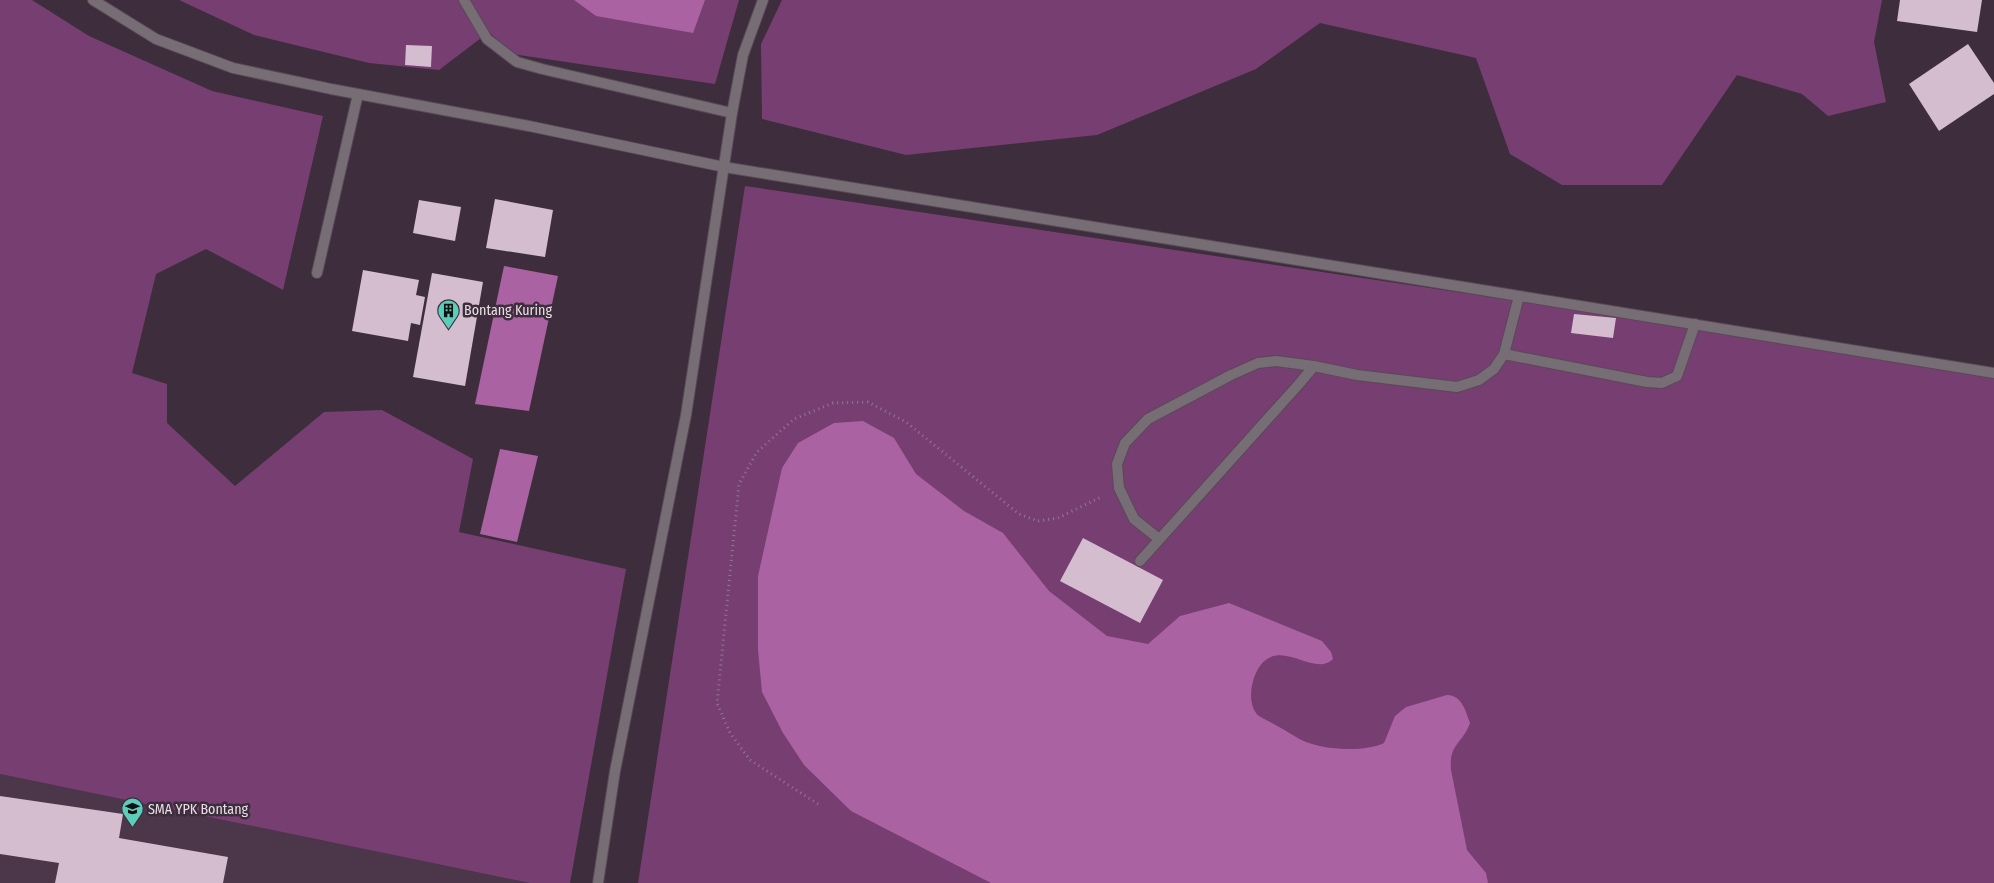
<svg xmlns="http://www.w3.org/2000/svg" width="1994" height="883" viewBox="0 0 1994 883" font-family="'Fira Sans Condensed',sans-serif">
  <rect width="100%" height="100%" fill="#3e2d3c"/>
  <polygon fill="#4c3649" points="0,774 530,883 0,883"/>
  <g fill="#773e71">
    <polygon points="0,0 32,0 89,36 212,91 323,116 283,290 206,249 156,274 132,373 167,384 167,423 235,486 324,412 382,410 473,459 459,532 626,569 570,883 530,883 0,774"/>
    <polygon points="179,0 739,0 715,84 512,54 489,32 439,70 369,63 254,35"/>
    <polygon points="782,0 1882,0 1874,42 1886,102 1828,116 1802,94 1737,75 1662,185 1562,185 1510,154 1476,58 1320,23 1256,69 1097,135 906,155 762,119 761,44"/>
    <polygon points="745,186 1994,372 1994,883 638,883"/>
  </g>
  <g fill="#aa62a2">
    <polygon points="574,0 705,0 693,33 596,16"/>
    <polygon points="504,266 558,276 529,411 475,404"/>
    <path d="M 863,421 L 894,438 L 916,474 L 964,511 L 1003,533 L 1049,591 L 1107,636 L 1148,644 L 1180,616 L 1229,603 L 1322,641 L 1331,652 L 1333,659 C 1314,678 1281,637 1260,666 C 1251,678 1246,705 1259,716 C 1265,720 1273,723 1279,727 C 1289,732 1299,740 1309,743 C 1328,750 1366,752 1384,743 L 1395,716 L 1406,707 L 1447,695 C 1462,695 1466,712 1470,723 C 1462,745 1449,743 1451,770 L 1467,850 L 1486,873 L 1488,883 L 991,883 L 851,811 L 804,765 L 783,733 L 762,692 L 758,650 L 758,576 L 782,468 L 798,443 L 834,423 Z"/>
    <polygon points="500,449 538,456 517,542 480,534"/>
  </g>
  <g fill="#d3bdcf">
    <polygon points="1900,0 1982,0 1977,32 1897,21"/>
    <polygon points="1968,44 1994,83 1994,94 1939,131 1909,84"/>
    <polygon points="406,45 432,46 431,67 405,65"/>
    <polygon points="495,199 553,210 545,257 486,248"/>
    <polygon points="419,200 461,207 455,241 413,233"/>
    <polygon points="363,270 419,280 416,295 425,297 420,325 411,323 408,341 352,331"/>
    <polygon points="432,273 483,282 465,386 413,377"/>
    <polygon points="1574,314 1616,318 1613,338 1571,333"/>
    <polygon points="1083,538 1163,580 1140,623 1060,581"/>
    <polygon points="0,796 123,814 119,838 228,857 223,883 55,883 59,863 0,854"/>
  </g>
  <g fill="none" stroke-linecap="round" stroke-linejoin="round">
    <defs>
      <g id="lane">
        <polyline points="464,0 487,39 517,62 542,69 732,113"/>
        <polyline points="1504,354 1647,382 1662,383 1677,376 1695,324"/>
      </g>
      <g id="street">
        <polyline points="93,0 156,39 233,68 331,89 529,126 724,167 1994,373"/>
        <polyline points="317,273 358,94"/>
        <polyline points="1159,539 1134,519 1119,488 1117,464 1125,443 1148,419 1231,375 1258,363 1276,361 1314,366"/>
        <polyline points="1140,561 1299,384 1314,366 1357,375 1457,387 1479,380 1494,369 1504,354 1519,296"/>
        <polyline points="598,883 615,771 686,415 732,113 743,55 763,0"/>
      </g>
    </defs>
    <use href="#lane" stroke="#594957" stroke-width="12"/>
    <use href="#street" stroke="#594957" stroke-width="12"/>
    <polyline stroke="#8b7d89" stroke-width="3" stroke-dasharray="1 4" stroke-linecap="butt" points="818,804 750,760 730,733 717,703 739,484 757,452 794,419 833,403 868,402 906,422 1019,514 1038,521 1058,518 1101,497"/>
    <use href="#lane" stroke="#766d75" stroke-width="10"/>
    <use href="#street" stroke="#766d75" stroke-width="10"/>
  </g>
  <defs>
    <symbol id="building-pin" viewBox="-11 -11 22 30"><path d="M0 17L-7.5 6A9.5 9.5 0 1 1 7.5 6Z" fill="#5bcebb" stroke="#3e2d3c"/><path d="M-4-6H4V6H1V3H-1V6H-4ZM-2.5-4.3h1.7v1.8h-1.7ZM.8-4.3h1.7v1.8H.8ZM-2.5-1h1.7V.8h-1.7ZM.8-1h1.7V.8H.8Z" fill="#111"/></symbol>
    <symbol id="school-pin" viewBox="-11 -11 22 30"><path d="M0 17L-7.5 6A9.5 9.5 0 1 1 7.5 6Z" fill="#5bcebb" stroke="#3e2d3c"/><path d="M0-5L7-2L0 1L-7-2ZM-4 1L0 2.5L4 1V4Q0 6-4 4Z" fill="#111"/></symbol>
  </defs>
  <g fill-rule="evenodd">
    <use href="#building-pin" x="436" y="298" width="25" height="34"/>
    <use href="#school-pin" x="120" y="796" width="25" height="34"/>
  </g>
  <g text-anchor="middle" stroke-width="5" stroke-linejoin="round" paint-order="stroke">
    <g font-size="14" fill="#e9dee7" stroke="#3e2d3c" text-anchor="start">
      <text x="464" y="315">Bontang Kuring</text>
      <text x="148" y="814">SMA YPK Bontang</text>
    </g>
  </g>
</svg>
